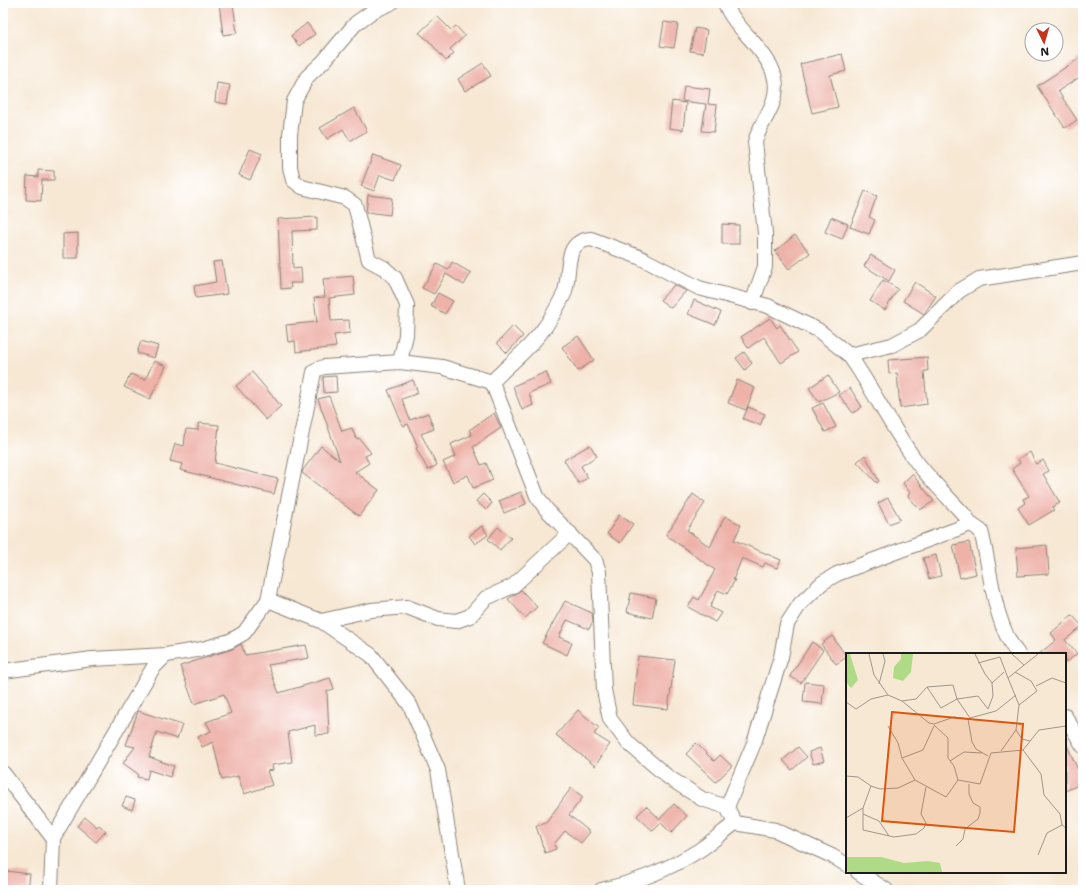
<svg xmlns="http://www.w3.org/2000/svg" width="1086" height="893" viewBox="0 0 1086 893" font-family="'Shantell Sans',sans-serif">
  <rect width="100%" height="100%" fill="#fff"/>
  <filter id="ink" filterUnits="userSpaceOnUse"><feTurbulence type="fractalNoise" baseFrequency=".025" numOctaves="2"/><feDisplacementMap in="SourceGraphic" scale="8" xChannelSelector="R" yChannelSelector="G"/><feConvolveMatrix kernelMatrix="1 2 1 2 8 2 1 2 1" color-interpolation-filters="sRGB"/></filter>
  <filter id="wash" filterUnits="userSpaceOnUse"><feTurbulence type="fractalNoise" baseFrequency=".012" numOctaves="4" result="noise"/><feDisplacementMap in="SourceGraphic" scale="16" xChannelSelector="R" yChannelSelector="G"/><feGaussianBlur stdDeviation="0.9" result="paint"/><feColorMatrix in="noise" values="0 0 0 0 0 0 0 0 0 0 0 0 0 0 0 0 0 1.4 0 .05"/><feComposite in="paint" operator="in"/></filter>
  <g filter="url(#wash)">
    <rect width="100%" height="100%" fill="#f7e8d4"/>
    <g id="blocks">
      <g fill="#eeb2a9">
        <polygon points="219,3 233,3 237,33 223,35"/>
        <polygon points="437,16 451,30 456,26 465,36 450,49 454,53 446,61 429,41 419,33"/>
        <polygon points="664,22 678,24 674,48 660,46"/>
        <polygon points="307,23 315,34 299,46 291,36"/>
        <polygon points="695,28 707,30 703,53 690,51"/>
        <polygon points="842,54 846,71 830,75 838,107 812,113 800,64"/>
        <polygon points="1083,56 1083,75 1058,91 1077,120 1065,128 1037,86"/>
        <polygon points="483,63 491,76 465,91 458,79"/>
        <polygon points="217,83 230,85 227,104 215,102"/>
        <polygon points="684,86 710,89 708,104 717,105 714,132 702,131 706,104 682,101"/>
        <polygon points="672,101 686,103 683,130 669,128"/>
        <polygon points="354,108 367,131 350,141 343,129 327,139 320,128"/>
        <polygon points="250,149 262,154 250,180 239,175"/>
        <polygon points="373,155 401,165 395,180 380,175 374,191 361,186"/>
        <polygon points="38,170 54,171 54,180 42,180 41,201 26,200 27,176 38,177"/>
        <polygon points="865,191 877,196 869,217 875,220 869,234 850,227"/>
        <polygon points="368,195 392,198 390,215 366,212"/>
        <polygon points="317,217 317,230 292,231 293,269 301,268 302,283 290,283 291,288 281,289 278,219"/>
        <polygon points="831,217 848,224 842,239 825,232"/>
        <polygon points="722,224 739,225 739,244 722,244"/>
        <polygon points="78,233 78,258 63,258 63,234"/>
        <polygon points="795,235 810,253 789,269 775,251"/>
        <polygon points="871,255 895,270 889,281 864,266"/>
        <polygon points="222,261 227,294 196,298 194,286 216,282 213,262"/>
        <polygon points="452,262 471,273 464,285 446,274 434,294 422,288 437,264 448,270"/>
        <polygon points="353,276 355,295 329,298 331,321 349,320 350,333 334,335 336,347 296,352 295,341 288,342 286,325 317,322 314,298 325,297 323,279"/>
        <polygon points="883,280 898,289 885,310 870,301"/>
        <polygon points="915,282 936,296 924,314 903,301"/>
        <polygon points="674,285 686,291 671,308 660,300"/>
        <polygon points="438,293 453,301 445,314 431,306"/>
        <polygon points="694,300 721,312 715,325 688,314"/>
        <polygon points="770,318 777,328 780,325 798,352 781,363 764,337 748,348 741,337"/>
        <polygon points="513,326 523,336 507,353 497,343"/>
        <polygon points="578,336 594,360 578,371 562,347"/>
        <polygon points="141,341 158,346 154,358 137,353"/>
        <polygon points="744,352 752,363 745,370 736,358"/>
        <polygon points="927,357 928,371 924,371 927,404 900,408 897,373 889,374 888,360"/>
        <polygon points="154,361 166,366 150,399 124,387 131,374 145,380"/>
        <polygon points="252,372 281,406 266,420 236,386"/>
        <polygon points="546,372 551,384 529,393 533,405 522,410 513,386"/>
        <polygon points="828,375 839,392 819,402 809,388"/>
        <polygon points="336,376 337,392 324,393 323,377"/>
        <polygon points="413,380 418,393 402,399 410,420 428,413 434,429 421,434 437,465 428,470 416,448 418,447 408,424 403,426 388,390"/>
        <polygon points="737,380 755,388 746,410 728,403"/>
        <polygon points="850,388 862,407 853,413 839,395"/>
        <polygon points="329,396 342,431 352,428 356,439 359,438 371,453 365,456 369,463 355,472 379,490 359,516 302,473 303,470 321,446 340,461 318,399"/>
        <polygon points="823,403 836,427 825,432 812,408"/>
        <polygon points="748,407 765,414 760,425 743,419"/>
        <polygon points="494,413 501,428 473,447 481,465 486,463 493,480 473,488 468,475 453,482 443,462 456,456 451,444 472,435 469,430"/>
        <polygon points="198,423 219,425 215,463 278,479 274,494 180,470 182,464 170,461 175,444 184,446 186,429 198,430"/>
        <polygon points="590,445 597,456 581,466 588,478 578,483 564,460"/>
        <polygon points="1030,452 1036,464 1043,460 1049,471 1043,474 1060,503 1052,507 1054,510 1029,525 1018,508 1025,503 1023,499 1029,496 1012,469 1020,463 1018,459"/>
        <polygon points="865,455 879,481 877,483 857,462"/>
        <polygon points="912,474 934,501 920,510 908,496 910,493 903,483"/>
        <polygon points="521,492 526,504 504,513 499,501"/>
        <polygon points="483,494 492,503 486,510 476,501"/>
        <polygon points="693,494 705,503 687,530 710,547 725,516 741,525 734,540 781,560 777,568 765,563 763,567 742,558 733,580 735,580 727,594 718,590 710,607 721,613 715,622 688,607 694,597 699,600 715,570 666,535"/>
        <polygon points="888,498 900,519 889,524 878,503"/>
        <polygon points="619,515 633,524 620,543 607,534"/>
        <polygon points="482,526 488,535 475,544 469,536"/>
        <polygon points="498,527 511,538 500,550 488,539"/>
        <polygon points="969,542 976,574 960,578 953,545"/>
        <polygon points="1047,545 1049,574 1018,576 1016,548"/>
        <polygon points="936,555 941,576 929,579 923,558"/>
        <polygon points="521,590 537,607 525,618 508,599"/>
        <polygon points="631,593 656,598 652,618 627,612"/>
        <polygon points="565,601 592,613 593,621 589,629 567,620 559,637 572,643 567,655 542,643"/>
        <polygon points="1072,615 1082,626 1065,640 1077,654 1065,663 1065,654 1039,654 1056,640 1051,633"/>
        <polygon points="832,636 847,657 836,664 821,644"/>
        <polygon points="812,642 823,650 801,683 790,676"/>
        <polygon points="241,644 245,655 306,645 309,658 268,665 279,693 330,678 334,689 327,691 329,734 315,735 315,725 288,732 292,762 272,765 273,770 267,771 272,785 244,794 238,776 222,780 213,742 202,747 198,737 211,731 206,722 231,713 224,694 194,704 180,666 232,649"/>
        <polygon points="638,656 675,660 668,709 633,705"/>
        <polygon points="805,682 824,684 822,704 803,702"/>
        <polygon points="578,710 599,728 594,734 610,744 595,766 556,735"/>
        <polygon points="138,711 182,725 177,739 157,732 149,757 174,766 170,777 149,770 147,779 137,777 138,774 123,763 135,747 126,745"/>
        <polygon points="1065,741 1083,781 1083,783 1065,791"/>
        <polygon points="696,743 714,761 720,755 732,766 716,782 686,754"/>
        <polygon points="798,747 807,757 792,770 783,760"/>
        <polygon points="820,748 824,761 813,764 809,752"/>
        <polygon points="571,788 583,797 569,815 590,832 581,843 565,831 554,844 556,849 545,853 536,826 546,823"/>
        <polygon points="126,797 135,800 132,810 122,806"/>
        <polygon points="674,804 687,816 671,833 661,823 653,831 637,816 646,806 660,819"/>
        <polygon points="85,817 97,827 99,825 106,831 96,842 77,826"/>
        <polygon points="7,871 30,874 28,890 4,890"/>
      </g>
    </g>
  </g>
  <g filter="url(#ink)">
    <use href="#blocks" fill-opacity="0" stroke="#8a8278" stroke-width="1"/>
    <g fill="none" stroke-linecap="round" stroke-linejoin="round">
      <defs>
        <g id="minor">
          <polyline points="391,3 373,11 356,23 324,61 307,77 294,101 290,135 290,167 293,180 302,187 345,198 355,205 369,260 384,268 395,278 407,305 406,335 400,362"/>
          <path d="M 725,3 C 737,36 786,59 774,99 C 770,114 759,126 755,142 L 765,233 L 765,267 L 752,303"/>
          <polyline points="492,382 537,496 546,509 595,560 599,572 604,690 610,719 628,743 668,777 702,799 727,807 735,823"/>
          <path d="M 968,522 L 981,531 C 991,569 993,623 1018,654"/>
          <polyline points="268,600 321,621 371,655 410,705 438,770 458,890"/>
          <polyline points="321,621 371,610 407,607 438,619 456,621 470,616 486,598 513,586 570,533"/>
          <path d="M 3,671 L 92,659 L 166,655 L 203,649 L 230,641 L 244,633 L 268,600 L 314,372 L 318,369 L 324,367 L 400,362 L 442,367 L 492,382 C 508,365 528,350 542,331 C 550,321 558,306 564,294 C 572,275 561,241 591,239 L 639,257 L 699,288 L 768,306 L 818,330 L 849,355 L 892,345 L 920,330 L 959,291 L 979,279 L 1083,263"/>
          <polyline points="1065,716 1083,746"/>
          <polyline points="3,773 53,838 51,890"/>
          <path d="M 727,807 L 754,743 L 781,657 L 787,624 L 800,604 L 822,583 L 837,574 L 965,526 L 968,522 L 967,518 C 950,499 931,481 916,461 C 891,427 873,389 849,355"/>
          <polyline points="53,838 153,668 166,655"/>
          <polyline points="858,872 886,890"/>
          <path d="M 601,890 C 634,883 669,869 698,851 C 711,843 723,832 735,823 L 775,830 L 832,856 L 847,865"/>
        </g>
      </defs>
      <use href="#minor" stroke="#8a8278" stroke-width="16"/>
      <use href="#minor" stroke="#fff" stroke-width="14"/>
    </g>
  </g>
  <g transform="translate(846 653)">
    <rect width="220" height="220" fill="#f7e8d4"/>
    <path d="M 0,1 L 4,1 L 12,27 L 5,35 L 0,29 ZM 55,1 L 67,1 L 65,19 L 57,28 L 47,25 L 48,14 L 55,6 ZM 35,204 L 58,210 L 82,208 L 94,210 L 96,219 L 3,219 L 0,217 L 0,204 Z" fill="#afda86"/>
    <path fill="none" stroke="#9f968a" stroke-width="1" d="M 23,1 L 28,22 L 42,42M 129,1 L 139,21 L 146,30M 166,1 L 178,12M 132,10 L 154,4 L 162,25M 169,19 L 185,28 L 191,38 L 173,52M 33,31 L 39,8 L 37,1M 190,33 L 206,25 L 220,30M 81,34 L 95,55 L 111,46 L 132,43 L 142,56M 56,48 L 70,46 L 81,34 L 107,32 L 111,46 L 124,65M 0,49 L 10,56 L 25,46 L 42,42 L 56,48 L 83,70 L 88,71 L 108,64 L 122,66 L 126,89 L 130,96 L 142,103M 142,56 L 147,43 L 146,30 L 158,19M 124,65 L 150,58 L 170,42M 88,72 L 102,85 L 102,105 L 108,113 L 112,127M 42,73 L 52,90 L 56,105M 184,88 L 176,86 L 170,77 L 173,52 L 162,25 L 192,1M 177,97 L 195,121 L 198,142 L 214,161 L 216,172 L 220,175M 155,98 L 170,77M 104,108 L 118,99 L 136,100M 0,123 L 12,124 L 25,133 L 34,136 L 52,135 L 69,127 L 100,144 L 112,127 L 134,131 L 145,100 L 177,97 L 193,77 L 220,73M 69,127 L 56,105 L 77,97 L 88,73M 25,133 L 17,155 L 17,177 L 48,184 L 70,181 L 78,175 L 80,170 L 75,161 L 80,134M 17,161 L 33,168 L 43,183M 0,165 L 17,155M 110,193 L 117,186 L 119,176 L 132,166 L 134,160 L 134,154 L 127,150 L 123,141 L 123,131M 192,202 L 201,180 L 216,172"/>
    <path fill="#de560d" fill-opacity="0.15" stroke="#de560d" stroke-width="2" d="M 46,59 L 177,71 L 168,179 L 36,168 Z"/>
    <rect width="220" height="220" fill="none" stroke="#1c1c1c" stroke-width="2"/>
  </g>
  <rect width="1086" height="893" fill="none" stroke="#fff" stroke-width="16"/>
  <g transform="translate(1044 42) rotate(175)"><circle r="19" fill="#ffffff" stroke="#a4a4a4"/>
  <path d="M0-3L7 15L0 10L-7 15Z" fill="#c8321e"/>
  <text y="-6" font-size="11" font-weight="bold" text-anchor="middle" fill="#1c1c1c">N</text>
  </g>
</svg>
